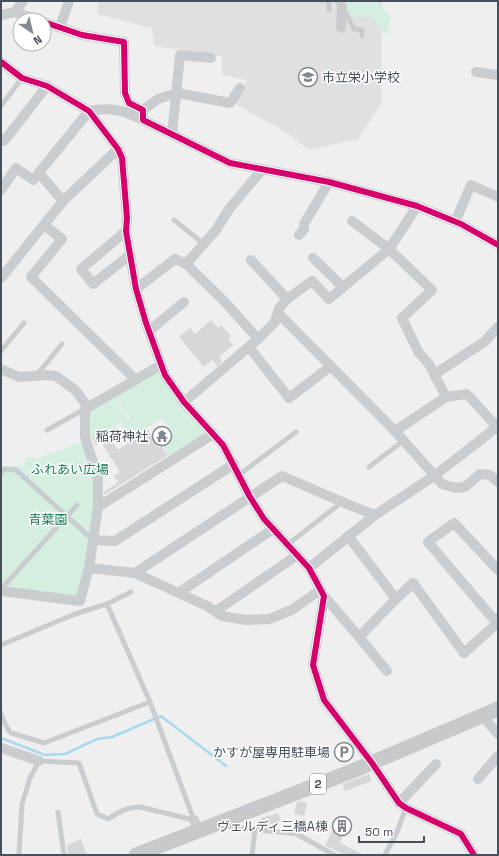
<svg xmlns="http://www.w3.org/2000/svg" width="499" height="856" viewBox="0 0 499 856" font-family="'Space Grotesk','Noto Sans JP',sans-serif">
  <rect width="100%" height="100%" fill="#efefef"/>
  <polygon fill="#e1e0e1" points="98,1 382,1 381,104 358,139 309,150 286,132 235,104 247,80 222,75 222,56 154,46 152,28 97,14"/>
  <g fill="#d4eee0">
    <path d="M 344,1 L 378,1 L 380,6 L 391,17 L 387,35 C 380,31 377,22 370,17 C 350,16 354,21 344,1 Z"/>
    <path d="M 161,369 L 166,386 L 193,420 C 199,423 204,428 205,435 L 170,457 L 160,441 L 173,432 L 162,418 L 131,438 L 121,424 L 130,418 L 114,396 Z"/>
    <polygon points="114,397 128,419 90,439 89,412"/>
    <polygon points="86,440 95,478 93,531 78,598 1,585 1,468 4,466 23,466 28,457 36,459"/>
  </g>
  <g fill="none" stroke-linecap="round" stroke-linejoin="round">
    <polyline stroke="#a8d9ec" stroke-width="2.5" points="1,738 45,755 65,754 97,739 112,737 161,716 226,766"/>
  </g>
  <g fill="#d7d7d9">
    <polygon points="211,320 218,328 221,325 231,336 228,339 233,345 219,357 222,361 217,366 212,360 204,367 179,337 190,328 195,334"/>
    <polygon points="115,427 118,434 110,438 118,450 148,430 159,448 161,446 168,455 104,495 104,492 118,482 114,476 120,472 101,442 96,445 92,438"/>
    <polygon points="369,774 372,781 345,791 343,784"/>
    <polygon points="300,801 307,803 304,816 294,814 297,802"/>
    <polygon points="278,813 281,821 264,826 261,818"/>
    <polygon points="340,816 350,821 340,843 364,855 344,855 325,845"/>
    <polygon points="81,839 87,855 68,855 67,845"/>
  </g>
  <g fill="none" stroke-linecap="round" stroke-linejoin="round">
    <g stroke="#cacdd0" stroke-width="5">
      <polyline points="329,10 329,1"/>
      <polyline points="342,12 347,15 354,29 362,30 362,36"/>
      <polyline points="1,106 22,78"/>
      <polyline points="174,220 204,244"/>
      <polyline points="1,351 24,323"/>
      <polyline points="36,376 62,344"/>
      <polyline points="47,430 85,409"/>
      <polyline points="369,467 403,441"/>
      <polyline points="1,473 4,469 16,470 93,540"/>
      <polyline points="239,475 296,432"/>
      <polyline points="287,545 342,502"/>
      <polyline points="1,589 77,505"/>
      <polyline points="107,604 150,702 194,820"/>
      <polyline points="1,645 75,614 107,604 131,592"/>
      <polyline points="1,714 7,728 11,733 44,743 150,702"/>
      <polyline points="58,812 64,855"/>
      <polyline points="225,826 297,834 334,855"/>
      <path d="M 19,855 L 22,804 L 30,778 L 39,761 L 79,763 L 97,814 L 108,819 C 119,812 127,807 140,807 L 194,820"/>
      <polyline points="252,855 255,829"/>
      <polyline points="385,855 397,832 406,808"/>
    </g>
    <g stroke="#cacdd0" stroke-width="10">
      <polyline points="340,1 342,8 341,28"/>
      <polyline points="15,12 23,1"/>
      <polyline points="1,15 15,12 38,20"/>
      <polyline points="44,22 82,35 124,42 125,93 129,103 143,110 143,120 230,163 329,182 417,206 461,224 498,245"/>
      <polyline points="60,27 69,1"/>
      <polyline points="1,62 22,78 47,86 89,111 118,149 122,158 127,218 126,231 136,289 146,323 165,375 184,402 223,445 250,497 264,519 309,568 324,596 313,665 324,700 372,763 399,803 406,808 461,834 474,855"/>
      <polyline points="476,72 498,75"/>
      <polyline points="143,110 158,99 177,93 230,103 240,88"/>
      <polyline points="172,134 180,55 211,58"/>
      <polyline points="4,141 47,86"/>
      <polyline points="39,173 63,201"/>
      <path d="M 1,190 L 16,168 L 33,180 L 89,111 C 110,107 124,110 143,120"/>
      <polyline points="352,221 389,249 432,290 402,318 419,353 429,364 446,397 395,431"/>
      <polyline points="455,222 471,185 498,197"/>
      <polyline points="44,225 62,239 31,277 136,380"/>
      <polyline points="126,231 81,269 93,284 130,255"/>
      <polyline points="299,235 304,229 304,224 329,182"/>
      <polyline points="313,258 343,287"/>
      <polyline points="251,260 287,299"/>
      <polyline points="186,264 224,301 258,339"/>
      <polyline points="1,278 63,201 118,149"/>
      <polyline points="136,289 175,259 186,264 216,230 229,209 262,170"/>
      <polyline points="278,313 395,431 442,484 456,488 465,487 480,474 490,475 498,482"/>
      <polyline points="149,331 184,302"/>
      <polyline points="249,347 289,398 331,366"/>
      <polyline points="161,365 85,409 85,437 98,478 98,507 89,568 135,573 207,606 222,616 246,620 269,619 292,610 320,590"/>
      <polyline points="1,369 19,377 47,375 56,376 75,390 88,407"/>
      <polyline points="435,374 484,342 498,327"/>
      <polyline points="446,397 467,394 498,428"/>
      <polyline points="184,402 258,339 275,322 279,308 287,299 312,281 329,299 389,249 403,228 417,206"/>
      <polyline points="98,507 213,434"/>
      <polyline points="348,536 396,599"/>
      <polyline points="93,540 115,541 234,464"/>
      <polyline points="309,568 375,515 434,476 497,427"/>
      <path d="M 135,573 L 282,476 C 313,489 343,503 375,515"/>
      <polyline points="1,591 80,601 89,568"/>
      <polyline points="180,592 273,529"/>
      <polyline points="324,596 359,637 396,599 413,583 464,653 494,626 498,618"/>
      <polyline points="216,611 296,556"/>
      <polyline points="496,622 428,542 454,523 498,570"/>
      <polyline points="359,637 387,671"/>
      <polyline points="482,716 498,734"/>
      <polyline points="1,748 39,761"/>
      <polyline points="478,779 498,756"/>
      <polyline points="399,803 436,764"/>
      <polyline points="194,820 199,831"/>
    </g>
    <polyline stroke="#c6cacd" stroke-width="15" points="136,855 350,772 498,709"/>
    <defs>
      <g id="cycleway">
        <polyline points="44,22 82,35 124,42 125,93 129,103 143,110 143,120 230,163 329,182 417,206 461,224 498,245"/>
        <polyline points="1,62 22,78 47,86 89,111 118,149 122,158 127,218 126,231 136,289 146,323 165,375 184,402 223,445 250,497 264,519 309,568 324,596 313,665 324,700 372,763 399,803 406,808 461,834 474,855"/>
      </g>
    </defs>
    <use href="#cycleway" stroke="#fff" stroke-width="8"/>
    <use href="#cycleway" stroke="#d6006c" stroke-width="6"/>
  </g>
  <defs>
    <symbol id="school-ring" viewBox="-11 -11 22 22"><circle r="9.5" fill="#fff" stroke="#81888f" stroke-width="1.5"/><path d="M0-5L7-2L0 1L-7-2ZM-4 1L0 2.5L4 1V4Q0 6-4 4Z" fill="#81888f"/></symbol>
    <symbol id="temple-ring" viewBox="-11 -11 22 22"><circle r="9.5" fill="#fff" stroke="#81888f" stroke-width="1.5"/><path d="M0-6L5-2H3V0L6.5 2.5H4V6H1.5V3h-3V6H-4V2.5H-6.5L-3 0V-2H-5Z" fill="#81888f"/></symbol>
    <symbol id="parking-ring" viewBox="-11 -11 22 22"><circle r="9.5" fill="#fff" stroke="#81888f" stroke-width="1.5"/><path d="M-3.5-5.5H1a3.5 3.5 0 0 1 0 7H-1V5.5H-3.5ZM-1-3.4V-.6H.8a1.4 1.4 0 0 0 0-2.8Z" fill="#81888f"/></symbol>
    <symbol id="building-ring" viewBox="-11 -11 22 22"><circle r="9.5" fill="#fff" stroke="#81888f" stroke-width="1.5"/><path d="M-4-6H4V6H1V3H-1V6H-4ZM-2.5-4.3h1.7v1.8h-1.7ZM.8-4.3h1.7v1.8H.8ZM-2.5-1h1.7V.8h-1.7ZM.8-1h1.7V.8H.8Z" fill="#81888f"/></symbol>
  </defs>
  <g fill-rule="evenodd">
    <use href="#school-ring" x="297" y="66" width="22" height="22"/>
    <use href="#temple-ring" x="151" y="425" width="22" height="22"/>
    <use href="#parking-ring" x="333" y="741" width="22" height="22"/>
    <use href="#building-ring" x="331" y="815" width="22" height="22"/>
  </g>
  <g text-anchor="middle" stroke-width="3" stroke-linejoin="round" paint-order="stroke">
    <rect fill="#fff" stroke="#7e848c" stroke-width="1" x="310" y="774" width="16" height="20" rx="3"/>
    <g font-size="12" font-weight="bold" fill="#46505b">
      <text x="318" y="788">2</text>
    </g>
    <g font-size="13" fill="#46505b" stroke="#fff" text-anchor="end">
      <text x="322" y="82" text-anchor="start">市立栄小学校</text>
      <text x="148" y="441">稲荷神社</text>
      <text x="330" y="757">かすが屋専用駐車場</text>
      <text x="328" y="831">ヴェルディ三橋A棟</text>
    </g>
    <g font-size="13" fill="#197b50" stroke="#fff">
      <text x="70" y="474">ふれあい広場</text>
      <text x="48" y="524">青葉園</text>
    </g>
  </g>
  <rect width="499" height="856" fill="none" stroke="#46505b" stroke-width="4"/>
  <g transform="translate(32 32) rotate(145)"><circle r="19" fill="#ffffff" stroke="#b5b9bd"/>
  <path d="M0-3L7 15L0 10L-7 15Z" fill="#81888f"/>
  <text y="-6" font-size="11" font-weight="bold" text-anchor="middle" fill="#46505b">N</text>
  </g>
  <path d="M359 836v6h65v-6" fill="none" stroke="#46505b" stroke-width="2"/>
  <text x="365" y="836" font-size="12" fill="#46505b" stroke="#ffffff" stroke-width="3" paint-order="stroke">50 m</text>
</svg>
